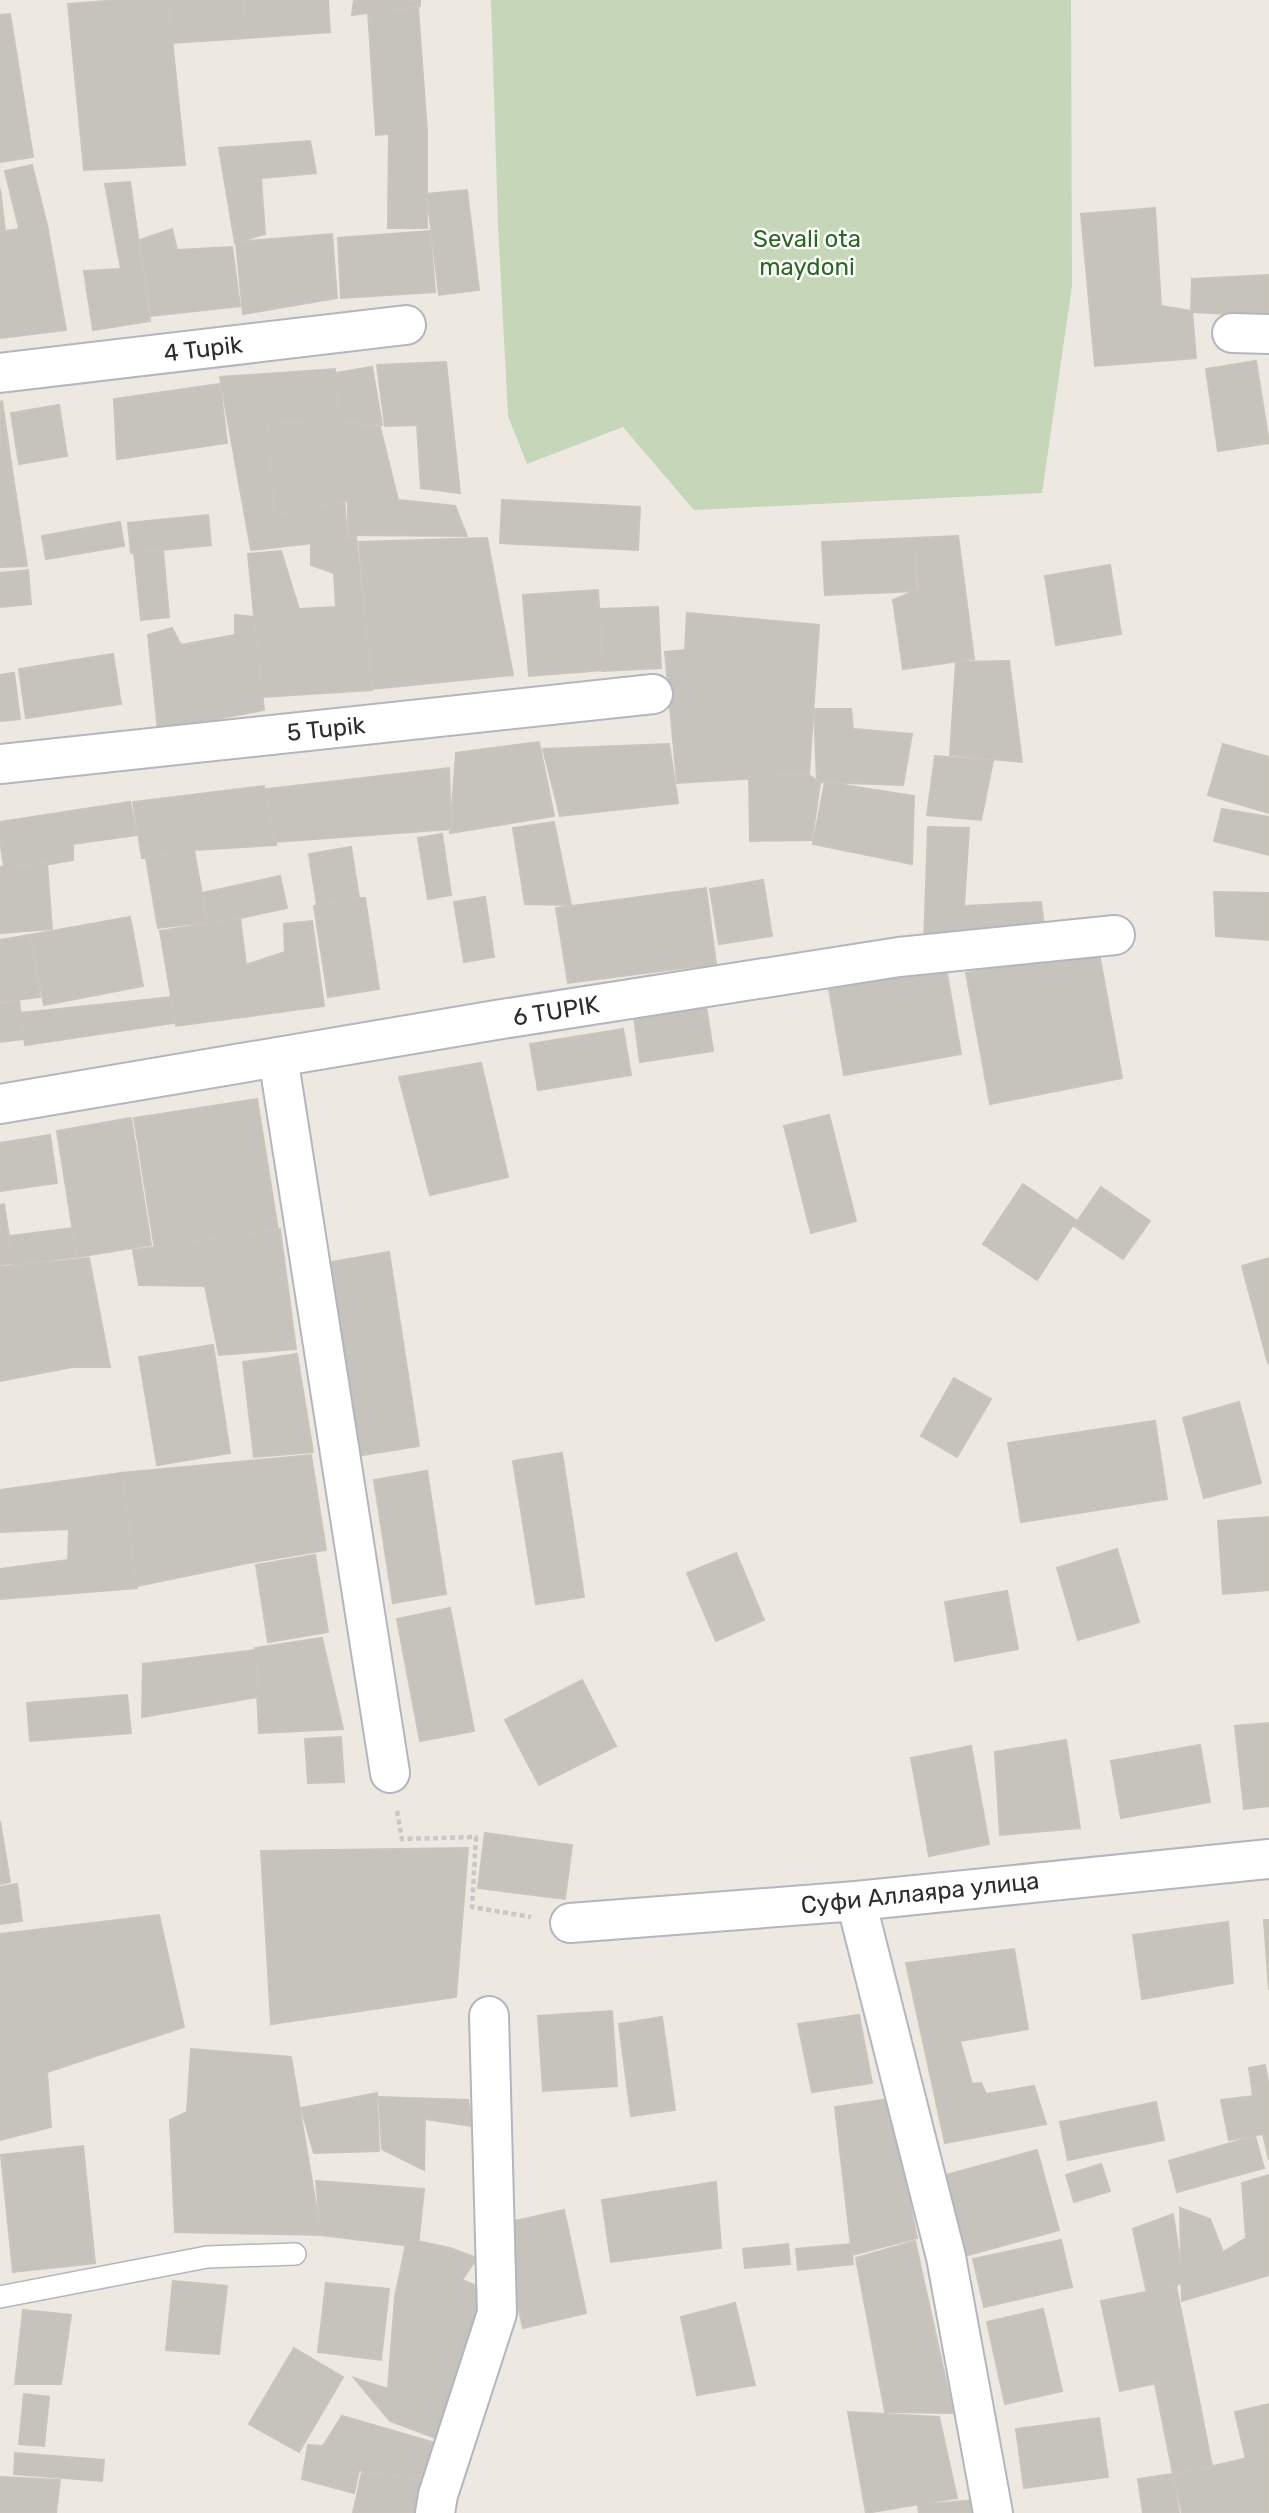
<svg xmlns="http://www.w3.org/2000/svg" width="1269" height="2513" viewBox="0 0 1269 2513" font-family="Rubik,sans-serif">
  <rect width="100%" height="100%" fill="#ede9e1"/>
  <polygon fill="#c5d6b9" points="491,0 1071,0 1072,286 1042,493 694,510 623,427 527,464 508,416 498,224"/>
  <g fill="#c6c3bc" stroke="#c9c5ba" stroke-width="2">
    <polygon points="120,0 168,0 185,165 84,170 68,4"/>
    <polygon points="168,0 244,0 247,38 171,43"/>
    <polygon points="244,0 328,0 330,32 247,38"/>
    <polygon points="354,0 420,0 420,6 352,15"/>
    <polygon points="418,8 427,131 376,135 368,11"/>
    <polygon points="10,14 33,157 0,162 0,15"/>
    <polygon points="389,131 427,131 427,228 388,228"/>
    <polygon points="310,141 316,173 261,178 265,234 235,243 219,148"/>
    <polygon points="32,165 47,225 20,232 5,171"/>
    <polygon points="130,182 150,321 93,330 84,271 121,269 105,184"/>
    <polygon points="0,189 5,231 0,232"/>
    <polygon points="467,190 479,290 439,295 427,194"/>
    <polygon points="1155,208 1161,306 1192,311 1196,358 1095,366 1081,214"/>
    <polygon points="47,225 66,330 0,338 0,232"/>
    <polygon points="172,229 177,250 232,247 240,306 151,316 140,240"/>
    <polygon points="430,231 435,292 341,298 338,238"/>
    <polygon points="332,234 337,298 243,314 236,242"/>
    <polygon points="1269,275 1269,316 1191,312 1192,279"/>
    <polygon points="1256,361 1269,443 1218,451 1206,369"/>
    <polygon points="446,362 460,493 421,488 417,425 385,426 377,365"/>
    <polygon points="372,367 382,425 337,421 335,373"/>
    <polygon points="335,369 347,539 251,550 220,377"/>
    <polygon points="220,384 227,443 117,459 114,399"/>
    <polygon points="2,401 12,470 0,472 0,402"/>
    <polygon points="59,405 67,456 19,464 11,413"/>
    <polygon points="337,421 380,427 398,500 455,506 467,536 348,535 348,501 274,515 268,424"/>
    <polygon points="12,470 27,566 0,567 0,472"/>
    <polygon points="502,500 640,507 638,550 500,543"/>
    <polygon points="208,515 211,545 131,553 128,523"/>
    <polygon points="120,522 124,546 46,559 42,536"/>
    <polygon points="356,536 372,690 262,697 248,554 281,551 299,609 336,607 334,573 311,565 311,543"/>
    <polygon points="958,536 974,659 903,669 893,600 919,589 914,538"/>
    <polygon points="487,538 513,675 372,689 359,542"/>
    <polygon points="914,538 917,591 825,595 822,542"/>
    <polygon points="163,550 169,617 141,620 134,552"/>
    <polygon points="1110,565 1121,634 1056,645 1045,576"/>
    <polygon points="28,570 31,604 0,607 0,573"/>
    <polygon points="598,590 603,670 529,676 523,595"/>
    <polygon points="658,607 661,668 602,671 600,609"/>
    <polygon points="687,613 819,625 809,775 677,783 665,652 685,650"/>
    <polygon points="235,615 254,617 264,710 158,730 148,635 172,628 181,645 235,635"/>
    <polygon points="113,654 121,704 26,718 19,669"/>
    <polygon points="1009,661 1022,762 950,755 956,662"/>
    <polygon points="14,673 20,719 0,721 0,675"/>
    <polygon points="814,709 851,709 853,729 912,734 903,785 817,782"/>
    <polygon points="539,742 554,816 450,833 456,753"/>
    <polygon points="669,744 678,803 560,816 543,749"/>
    <polygon points="1223,744 1269,757 1269,813 1208,795"/>
    <polygon points="935,756 993,761 981,820 927,815"/>
    <polygon points="449,768 451,829 275,842 266,789"/>
    <polygon points="809,775 820,783 812,840 750,841 749,776"/>
    <polygon points="825,782 914,796 912,864 813,844"/>
    <polygon points="264,786 276,845 194,850 142,858 133,802"/>
    <polygon points="130,802 137,835 73,844 73,860 5,872 0,841 0,822"/>
    <polygon points="1222,809 1269,817 1269,855 1214,841"/>
    <polygon points="554,822 571,905 525,904 513,828"/>
    <polygon points="928,827 969,828 964,906 1041,902 1045,933 924,943"/>
    <polygon points="442,834 451,895 428,899 418,838"/>
    <polygon points="351,847 359,898 317,905 309,854"/>
    <polygon points="194,850 207,922 158,928 146,858"/>
    <polygon points="47,863 52,929 0,933 0,867"/>
    <polygon points="280,876 287,908 208,925 202,893"/>
    <polygon points="763,880 772,936 719,944 710,889"/>
    <polygon points="706,888 716,964 568,983 556,908"/>
    <polygon points="1214,892 1269,893 1269,940 1216,936"/>
    <polygon points="485,897 494,957 464,962 454,902"/>
    <polygon points="359,898 365,898 379,989 328,997 314,906"/>
    <polygon points="130,917 143,986 44,1005 30,935"/>
    <polygon points="240,918 246,965 285,952 284,924 312,921 324,1006 176,1026 160,931"/>
    <polygon points="30,935 40,997 0,1002 0,940"/>
    <polygon points="1098,948 1122,1078 990,1104 966,973"/>
    <polygon points="946,968 961,1054 844,1075 829,989"/>
    <polygon points="172,997 174,1023 25,1045 21,1013"/>
    <polygon points="19,1001 24,1039 0,1042 0,1004"/>
    <polygon points="706,1006 713,1051 640,1062 634,1017"/>
    <polygon points="623,1029 631,1075 538,1090 530,1044"/>
    <polygon points="481,1063 508,1177 430,1195 399,1077"/>
    <polygon points="257,1099 278,1230 155,1250 134,1118"/>
    <polygon points="829,1115 856,1221 811,1233 784,1126"/>
    <polygon points="131,1118 151,1245 77,1257 57,1131"/>
    <polygon points="50,1135 57,1183 0,1191 0,1143"/>
    <polygon points="1023,1184 1076,1220 1037,1280 983,1244"/>
    <polygon points="1101,1187 1150,1221 1123,1259 1074,1226"/>
    <polygon points="4,1204 13,1263 0,1265 0,1205"/>
    <polygon points="72,1228 76,1257 12,1265 9,1236"/>
    <polygon points="280,1229 296,1349 219,1355 205,1286 139,1285 133,1250"/>
    <polygon points="389,1252 419,1446 356,1456 326,1263"/>
    <polygon points="89,1258 110,1367 72,1367 0,1381 0,1267"/>
    <polygon points="1269,1258 1269,1363 1268,1363 1242,1266"/>
    <polygon points="213,1345 230,1453 157,1465 139,1357"/>
    <polygon points="297,1354 313,1452 254,1457 243,1362"/>
    <polygon points="954,1378 991,1399 957,1457 921,1436"/>
    <polygon points="1239,1402 1261,1483 1204,1498 1183,1418"/>
    <polygon points="1155,1421 1167,1499 1021,1522 1008,1443"/>
    <polygon points="562,1453 584,1597 536,1604 513,1461"/>
    <polygon points="311,1455 326,1550 248,1563 137,1586 122,1473"/>
    <polygon points="427,1471 446,1594 393,1603 374,1480"/>
    <polygon points="122,1473 137,1588 0,1599 0,1569 68,1560 69,1529 0,1532 0,1490"/>
    <polygon points="1269,1517 1269,1590 1223,1594 1218,1521"/>
    <polygon points="1117,1549 1139,1622 1078,1640 1057,1568"/>
    <polygon points="736,1553 764,1620 716,1641 687,1573"/>
    <polygon points="315,1555 328,1632 268,1642 256,1565"/>
    <polygon points="1007,1591 1018,1649 955,1661 945,1602"/>
    <polygon points="450,1608 474,1731 420,1741 397,1619"/>
    <polygon points="322,1638 343,1729 259,1733 255,1648"/>
    <polygon points="256,1650 258,1697 142,1717 143,1664"/>
    <polygon points="582,1680 616,1746 539,1785 505,1720"/>
    <polygon points="127,1695 131,1733 30,1741 27,1703"/>
    <polygon points="1269,1723 1269,1806 1244,1809 1235,1726"/>
    <polygon points="341,1737 344,1782 308,1783 305,1739"/>
    <polygon points="1066,1740 1080,1828 1000,1835 995,1752"/>
    <polygon points="1200,1745 1210,1802 1121,1818 1111,1761"/>
    <polygon points="971,1746 989,1844 929,1856 911,1758"/>
    <polygon points="0,1821 10,1882 0,1884"/>
    <polygon points="485,1833 572,1845 565,1899 478,1888"/>
    <polygon points="468,1848 456,1997 271,2024 261,1851"/>
    <polygon points="17,1884 22,1921 0,1924 0,1887"/>
    <polygon points="159,1915 184,2027 47,2072 51,2127 0,2140 0,1934"/>
    <polygon points="1264,1920 1269,1920 1269,1990"/>
    <polygon points="1228,1922 1233,1983 1142,1999 1133,1935"/>
    <polygon points="1014,1949 1028,2029 960,2041 972,2084 981,2083 986,2094 1034,2086 1046,2124 945,2143 906,1963"/>
    <polygon points="612,2011 617,2086 543,2091 538,2016"/>
    <polygon points="859,2015 872,2083 812,2092 798,2024"/>
    <polygon points="662,2017 675,2110 631,2116 619,2024"/>
    <polygon points="191,2049 291,2057 321,2235 175,2232 170,2120 187,2112"/>
    <polygon points="1265,2065 1269,2087 1269,2160 1263,2134 1229,2140 1221,2100 1253,2096 1249,2068"/>
    <polygon points="377,2093 379,2151 314,2153 301,2108"/>
    <polygon points="379,2097 468,2100 472,2126 425,2119 424,2170 382,2149"/>
    <polygon points="889,2099 917,2238 852,2255 835,2107"/>
    <polygon points="1156,2102 1164,2140 1068,2160 1060,2122"/>
    <polygon points="1255,2136 1264,2168 1177,2192 1169,2161"/>
    <polygon points="83,2146 95,2263 13,2272 1,2155"/>
    <polygon points="1037,2150 1059,2230 961,2257 939,2177"/>
    <polygon points="1101,2164 1110,2191 1074,2202 1066,2175"/>
    <polygon points="1269,2175 1269,2275 1182,2301 1180,2208 1210,2219 1223,2252 1246,2238 1242,2183"/>
    <polygon points="316,2181 424,2189 418,2247 321,2235"/>
    <polygon points="716,2182 721,2248 611,2262 602,2200"/>
    <polygon points="564,2210 586,2313 523,2328 501,2224"/>
    <polygon points="1173,2214 1183,2281 1176,2286 1148,2298 1133,2229"/>
    <polygon points="407,2239 450,2248 477,2258 462,2280 484,2289 438,2439 390,2421 354,2378 388,2389 395,2297"/>
    <polygon points="1061,2240 1072,2287 984,2307 973,2259"/>
    <polygon points="915,2241 953,2413 885,2412 856,2258"/>
    <polygon points="788,2244 790,2264 745,2268 743,2249"/>
    <polygon points="851,2244 853,2264 798,2270 796,2249"/>
    <polygon points="173,2281 227,2286 219,2354 166,2350"/>
    <polygon points="326,2283 389,2289 381,2360 318,2352"/>
    <polygon points="1176,2286 1194,2375 1120,2391 1101,2301"/>
    <polygon points="735,2303 755,2385 697,2395 681,2317"/>
    <polygon points="1043,2309 1062,2391 1005,2404 987,2322"/>
    <polygon points="23,2310 71,2315 61,2384 15,2384"/>
    <polygon points="294,2348 343,2377 299,2452 249,2424"/>
    <polygon points="1194,2375 1212,2466 1173,2474 1155,2384"/>
    <polygon points="24,2394 49,2397 44,2446 19,2444"/>
    <polygon points="1269,2404 1269,2453 1246,2459 1235,2412"/>
    <polygon points="848,2412 939,2417 957,2498 866,2513"/>
    <polygon points="342,2416 435,2443 426,2481 359,2470 354,2493 302,2479 308,2445 323,2446"/>
    <polygon points="1099,2418 1108,2477 1024,2488 1016,2429"/>
    <polygon points="15,2453 104,2460 102,2481 14,2474"/>
    <polygon points="1269,2453 1269,2513 1182,2513 1174,2475"/>
    <polygon points="362,2472 423,2480 416,2513 353,2513"/>
    <polygon points="1173,2474 1179,2513 1143,2513 1138,2479"/>
    <polygon points="0,2477 60,2480 56,2513 0,2513"/>
    <polygon points="976,2500 977,2513 919,2513 918,2505"/>
  </g>
  <g fill="none" stroke-linecap="round" stroke-linejoin="round">
    <defs>
      <polyline id="lane" points="0,2297 207,2257 295,2254"/>
      <g id="street">
        <polyline points="1232,333 1269,334"/>
        <polyline points="0,373 406,325"/>
        <polyline points="0,764 653,694"/>
        <polyline points="278,1057 390,1773"/>
        <polyline points="0,1104 496,1020 899,957 1115,935"/>
        <polyline points="856,1901 946,2257 993,2513"/>
        <polyline points="570,1923 856,1901 1269,1859"/>
        <polyline points="435,2513 438,2495 497,2313 489,2016"/>
      </g>
    </defs>
    <use href="#lane" stroke="#b4b6bf" stroke-width="24"/>
    <use href="#street" stroke="#b4b6bf" stroke-width="42"/>
    <polyline stroke="#c8c8c8" stroke-width="4.5" stroke-dasharray="5 3.5" stroke-linecap="butt" points="397,1811 402,1839 476,1837 472,1907 531,1917"/>
    <use href="#lane" stroke="#fff" stroke-width="21"/>
    <use href="#street" stroke="#fff" stroke-width="38"/>
  </g>
  <g text-anchor="middle" stroke-width="5" stroke-linejoin="round" paint-order="stroke">
    <g font-size="24" fill="#2a6720" stroke="#fff">
      <text x="807" y="247">Sevali ota<tspan x="807" dy="28">maydoni</tspan></text>
    </g>
    <g font-size="24" fill="#2d2d2d" stroke="#fff">
      <text transform="translate(203 349) rotate(-7)" y="8">4 Tupik</text>
      <text transform="translate(326 729) rotate(-6)" y="8">5 Tupik</text>
      <text transform="translate(556 1011) rotate(-9)" y="8">6 TUPIK</text>
      <text transform="translate(920 1893) rotate(-6)" y="8">Суфи Аллаяра улица</text>
    </g>
  </g>
</svg>
